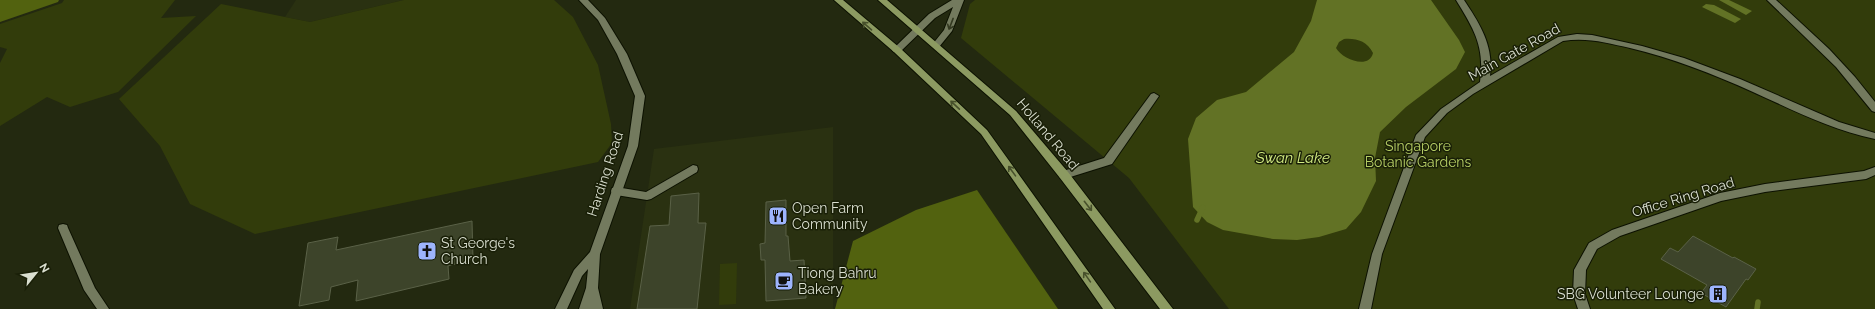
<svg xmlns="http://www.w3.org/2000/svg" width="1875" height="309" viewBox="0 0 1875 309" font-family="Raleway,sans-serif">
  <rect width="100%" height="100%" fill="#232910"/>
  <g fill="#2a3111">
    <polygon points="296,0 404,0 310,22 285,17"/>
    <polygon points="833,127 833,309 630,309 654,149"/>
  </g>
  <g fill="#323c0b">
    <polygon points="64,0 175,0 161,18 196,16 118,92 70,107 47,97 0,126 0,63 7,49 0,47 0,24 62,3"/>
    <polygon points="404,0 554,0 573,17 598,65 611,124 612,143 598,162 255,234 190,204 160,146 119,99 221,4 310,22"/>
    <polygon points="975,0 1875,0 1875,309 1229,309 1129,178 961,38 970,4"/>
    <polygon points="737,263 736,304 719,305 720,264"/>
  </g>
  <g fill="#52620f">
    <polygon points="0,0 59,0 58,2 0,22"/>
    <polygon points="977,190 1058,309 835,309 853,241 916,210"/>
  </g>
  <g fill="#627225" fill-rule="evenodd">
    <path d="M 1317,0 L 1431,0 L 1459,40 L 1465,52 L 1456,69 L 1406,107 L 1380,132 L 1375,158 L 1376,181 L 1361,212 L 1346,229 L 1319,237 L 1297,240 L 1273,239 L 1223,230 L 1207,222 L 1193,207 L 1188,139 L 1196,118 L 1217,100 L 1246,92 L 1294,52 L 1311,21 ZM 1344,39 C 1356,38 1367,41 1373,53 C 1369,70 1342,59 1336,48 L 1339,42 Z"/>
    <polygon points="1719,0 1729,0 1752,11 1746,15"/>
    <polygon points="1706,4 1714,5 1741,19 1735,23 1702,7"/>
  </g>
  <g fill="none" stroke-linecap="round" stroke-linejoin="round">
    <g stroke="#627225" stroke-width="5.5">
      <polyline points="1197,220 1203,207"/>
      <polyline points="1757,309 1758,302"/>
    </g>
  </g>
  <g fill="#3d442a" stroke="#5a6147">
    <polygon points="699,193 698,223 706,223 697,309 637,309 650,226 669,225 671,196"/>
    <polygon points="786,200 786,236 788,236 790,261 804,260 806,298 766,301 765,260 761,260 760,244 765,243 766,202"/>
    <polygon points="472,221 473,259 448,266 449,279 356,301 358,280 331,287 329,300 299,306 308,243 338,237 336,250"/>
    <polygon points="1693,236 1733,258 1734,257 1756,269 1748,280 1746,279 1726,307 1701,293 1707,285 1661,259 1670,248 1678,252"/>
  </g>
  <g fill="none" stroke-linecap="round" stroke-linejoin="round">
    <defs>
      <g id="service">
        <path d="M 1456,0 L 1464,0 C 1480,24 1494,46 1490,76 L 1558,37 L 1577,34 L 1592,35 L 1642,46 L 1684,58 L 1740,79 L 1839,122 L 1875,133 L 1875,139 C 1832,130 1793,110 1753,92 C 1713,74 1672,58 1630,48 C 1608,43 1586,37 1563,41 L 1473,94 L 1447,113 L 1425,137 L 1382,254 L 1371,309 L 1359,309 L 1372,254 L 1416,135 L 1441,109 L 1480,82 C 1485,47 1474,29 1456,0 Z"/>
        <polygon points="1767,0 1776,0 1829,49 1855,77 1875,102 1875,112 1872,111 1836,67"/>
        <polygon points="1154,93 1159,96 1112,164 1064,179 1060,178 1059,175 1060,172 1104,158 1151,94"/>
        <polygon points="693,165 697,166 698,169 697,172 651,199 647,200 616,195 612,194 611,191 612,188 616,187 646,192"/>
        <polygon points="1875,167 1875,175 1866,179 1765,192 1721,201 1620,236 1597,249 1586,270 1585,294 1590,309 1578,309 1573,294 1574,270 1589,243 1612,230 1720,193 1765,184 1864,171"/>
        <polygon points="63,224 67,225 68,228 95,288 109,309 97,309 84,290 58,228 59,225"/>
      </g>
      <g id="minor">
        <polygon points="579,0 588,0 605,18 627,54 645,96 638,146 600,254 598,288 603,309 579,309 586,288 588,269 582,276 567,309 555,309 574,270 590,252 628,146 635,96 617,54 598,20"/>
        <polygon points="952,0 964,0 952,31 939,47 936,48 932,45 944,30 953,7 935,18 900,52 894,52 892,50 894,48 929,14"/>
      </g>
      <g id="primary">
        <polygon points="834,0 843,0 900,48 987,130 1115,309 1103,309 981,134 894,52"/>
        <polygon points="878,0 887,0 1016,111 1068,172 1173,309 1160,309 1060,178 1010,115"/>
      </g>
    </defs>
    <use href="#service" stroke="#0c1100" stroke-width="2"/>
    <use href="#minor" stroke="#0c1100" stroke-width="2"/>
    <use href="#primary" stroke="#0c1100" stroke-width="2"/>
    <use href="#service" fill="#737a5e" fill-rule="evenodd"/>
    <use href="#minor" fill="#737a5e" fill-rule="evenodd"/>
    <use href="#primary" fill="#8c9a61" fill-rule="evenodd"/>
  </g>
  <defs><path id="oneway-shaft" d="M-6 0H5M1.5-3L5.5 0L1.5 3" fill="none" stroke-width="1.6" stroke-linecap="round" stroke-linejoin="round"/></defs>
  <use stroke="#343a21" href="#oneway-shaft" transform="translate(951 24) rotate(111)"/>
  <g stroke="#47502b">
    <use href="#oneway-shaft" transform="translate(867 26) rotate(-139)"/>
    <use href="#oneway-shaft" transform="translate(955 105) rotate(-137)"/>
    <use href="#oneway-shaft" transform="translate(1012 171) rotate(-126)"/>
    <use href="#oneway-shaft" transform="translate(1088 206) rotate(52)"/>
    <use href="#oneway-shaft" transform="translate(1087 277) rotate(-125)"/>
  </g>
  <defs>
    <symbol id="restaurant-square" viewBox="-11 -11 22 22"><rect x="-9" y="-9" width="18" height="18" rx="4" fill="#9db4fd" stroke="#191f07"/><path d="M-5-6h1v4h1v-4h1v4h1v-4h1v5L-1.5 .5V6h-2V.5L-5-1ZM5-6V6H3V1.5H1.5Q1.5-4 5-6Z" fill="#111"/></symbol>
    <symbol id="church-square" viewBox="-11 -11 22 22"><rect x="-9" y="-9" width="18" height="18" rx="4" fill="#9db4fd" stroke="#191f07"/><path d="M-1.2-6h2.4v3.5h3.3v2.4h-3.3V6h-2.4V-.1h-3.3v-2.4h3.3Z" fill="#111"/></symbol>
    <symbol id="cafe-square" viewBox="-11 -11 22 22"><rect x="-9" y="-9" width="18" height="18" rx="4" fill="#9db4fd" stroke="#191f07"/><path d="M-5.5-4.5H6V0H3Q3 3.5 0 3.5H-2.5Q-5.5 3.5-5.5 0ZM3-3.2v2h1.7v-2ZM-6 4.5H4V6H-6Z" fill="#111"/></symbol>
    <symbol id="building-square" viewBox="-11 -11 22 22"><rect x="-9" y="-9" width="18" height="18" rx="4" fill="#9db4fd" stroke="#191f07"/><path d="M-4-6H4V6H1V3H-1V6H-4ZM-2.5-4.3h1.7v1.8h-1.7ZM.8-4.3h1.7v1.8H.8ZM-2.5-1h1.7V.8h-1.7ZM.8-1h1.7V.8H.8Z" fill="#111"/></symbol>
  </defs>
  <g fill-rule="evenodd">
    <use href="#restaurant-square" x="767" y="205" width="22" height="22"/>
    <use href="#church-square" x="416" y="240" width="22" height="22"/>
    <use href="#cafe-square" x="773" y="270" width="22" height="22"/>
    <use href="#building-square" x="1707" y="283" width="22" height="22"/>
  </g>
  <g text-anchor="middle" stroke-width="3" stroke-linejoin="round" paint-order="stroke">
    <g font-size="14" fill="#dadfd0" stroke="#191f07">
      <text transform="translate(1514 52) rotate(-29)" y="5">Main Gate Road</text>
      <text transform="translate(1048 134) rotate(50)" y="5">Holland Road</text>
      <text transform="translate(605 174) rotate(-72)" y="5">Harding Road</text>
      <text transform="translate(1683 197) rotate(-17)" y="5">Office Ring Road</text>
    </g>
    <g font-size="14" fill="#b5cd64" stroke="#191f07">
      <text x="1418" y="151">Singapore<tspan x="1418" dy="16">Botanic Gardens</tspan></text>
    </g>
    <g font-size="14" fill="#dadfd0" stroke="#191f07" text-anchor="start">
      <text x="792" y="213">Open Farm<tspan x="792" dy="16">Community</tspan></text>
      <text x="441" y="248">St George's<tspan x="441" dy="16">Church</tspan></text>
      <text x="798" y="278">Tiong Bahru<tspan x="798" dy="16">Bakery</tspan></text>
      <text x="1704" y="299" text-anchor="end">SBG Volunteer Lounge</text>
    </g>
    <g font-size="15" font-style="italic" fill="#d4ed84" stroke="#191f07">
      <text x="1293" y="163">Swan Lake</text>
    </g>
  </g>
  <g transform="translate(36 273) rotate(60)" stroke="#191f07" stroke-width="3" paint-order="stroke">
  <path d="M0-3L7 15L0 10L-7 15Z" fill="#dadfd0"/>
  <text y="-6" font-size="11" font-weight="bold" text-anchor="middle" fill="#dadfd0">N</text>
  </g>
</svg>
